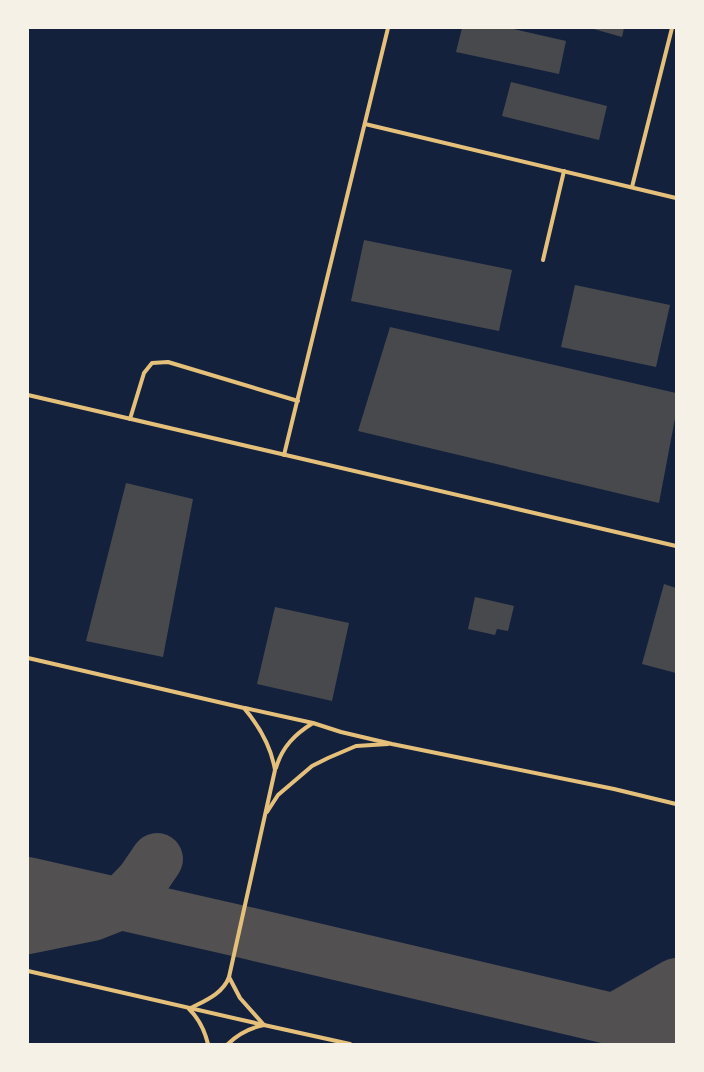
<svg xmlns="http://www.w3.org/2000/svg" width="704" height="1072" viewBox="0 0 704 1072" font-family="'Archivo Narrow',sans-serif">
  <rect width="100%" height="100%" fill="#14213d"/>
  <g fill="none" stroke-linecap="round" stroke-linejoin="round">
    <g stroke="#525050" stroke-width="52">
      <polyline points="28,883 239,931 676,1034"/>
      <polyline points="28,928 92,915 120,904 142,881 157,859"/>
      <polyline points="615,1019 676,984"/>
    </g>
  </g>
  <g fill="#48494c">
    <polygon points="462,28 509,28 566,41 559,74 456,52"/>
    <polygon points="590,28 624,28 622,37"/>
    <polygon points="511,82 607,106 599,140 502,116"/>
    <polygon points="364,240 512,270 499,331 351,301"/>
    <polygon points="575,285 670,305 656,367 561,347"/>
    <polygon points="390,327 676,393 676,413 659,503 358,431"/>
    <polygon points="126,483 193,499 163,657 86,641"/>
    <polygon points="664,584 676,588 676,673 642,664"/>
    <polygon points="475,597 514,606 508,631 497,629 495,635 468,629"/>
    <polygon points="275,607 349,623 332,701 257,684"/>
  </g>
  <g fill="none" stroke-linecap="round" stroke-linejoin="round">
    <g stroke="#e5c07b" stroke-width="4">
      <polyline points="365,124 676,198"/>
      <polyline points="632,187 672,28"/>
      <polyline points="543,260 564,171"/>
      <polyline points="28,395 676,546"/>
      <polyline points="130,419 144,373 152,363 168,362 298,401"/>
      <polyline points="284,455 388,28"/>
      <path d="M 28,658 L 244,708 C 260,727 271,746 275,770 L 229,977 C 223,994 204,1001 189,1009"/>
      <polyline points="245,708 313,723 341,732 392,744 614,789 676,804"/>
      <path d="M 276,768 C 282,747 295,734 313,723"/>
      <polyline points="267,812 278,795 312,766 328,758 356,746 388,744"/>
      <polyline points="28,971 264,1025"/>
      <polyline points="229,977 240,998 264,1025"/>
      <path d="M 190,1010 C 200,1020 205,1032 208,1044"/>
      <path d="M 228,1044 C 238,1034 249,1028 264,1025 L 350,1044"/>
    </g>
  </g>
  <rect width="704" height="1072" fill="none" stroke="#f6f1e7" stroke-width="58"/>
</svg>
